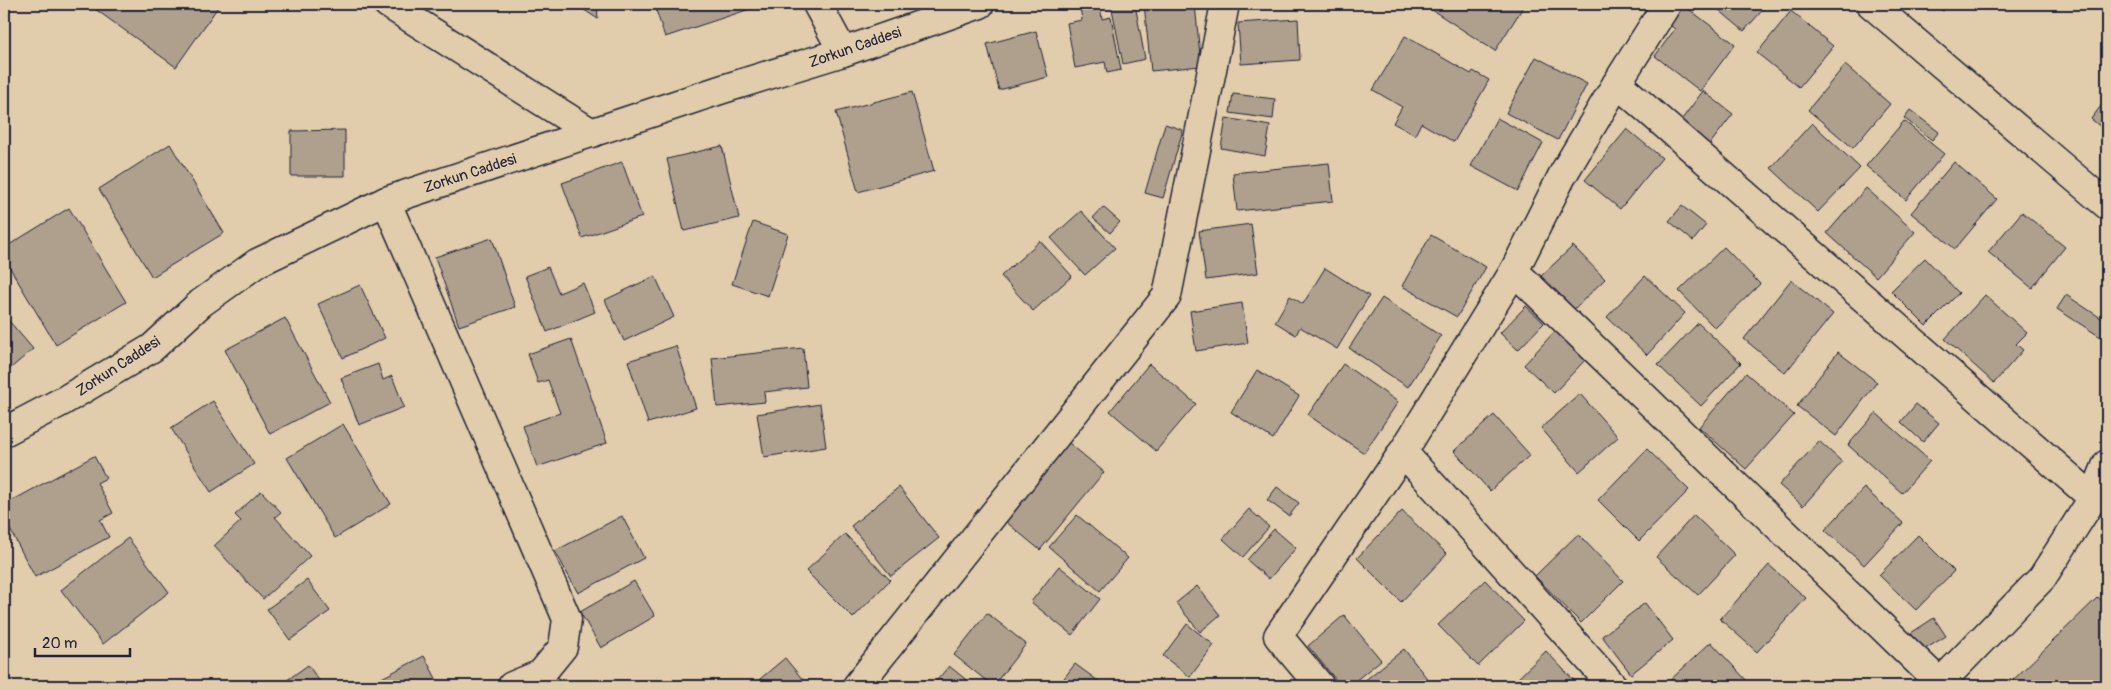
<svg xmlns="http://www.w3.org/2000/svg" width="2111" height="690" viewBox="0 0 2111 690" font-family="Pangolin,sans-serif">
  <rect width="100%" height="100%" fill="#e1cdab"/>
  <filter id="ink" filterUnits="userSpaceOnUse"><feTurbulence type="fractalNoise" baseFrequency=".02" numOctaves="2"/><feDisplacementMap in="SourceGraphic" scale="10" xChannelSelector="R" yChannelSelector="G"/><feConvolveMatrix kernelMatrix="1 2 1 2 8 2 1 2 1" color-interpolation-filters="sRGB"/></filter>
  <g filter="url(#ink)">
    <g fill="#afa08e" stroke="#22223b">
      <polygon points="88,4 220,4 176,67"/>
      <polygon points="575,4 597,4 598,19"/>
      <polygon points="654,4 765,4 665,37"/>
      <polygon points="1100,4 1102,19 1111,17 1121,70 1107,73 1105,62 1075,68 1067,23 1082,20 1080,7"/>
      <polygon points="1111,4 1135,4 1145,59 1123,64"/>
      <polygon points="1144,4 1195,4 1201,66 1151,71"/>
      <polygon points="1423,4 1525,4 1495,51"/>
      <polygon points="1676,4 1682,4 1735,44 1700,91 1655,56 1675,29 1664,21"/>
      <polygon points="1712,4 1768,4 1744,31"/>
      <polygon points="1933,4 1948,4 1943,11"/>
      <polygon points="1791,11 1833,46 1799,87 1757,53"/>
      <polygon points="1298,19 1300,60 1241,64 1238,23"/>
      <polygon points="1036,31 1048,77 999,90 987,44"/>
      <polygon points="1405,36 1471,74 1473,71 1489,80 1454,142 1421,123 1415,135 1393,123 1402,107 1373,90"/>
      <polygon points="1536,57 1587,84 1558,140 1506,113"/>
      <polygon points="1845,65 1890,104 1853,148 1808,110"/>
      <polygon points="1703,91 1733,114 1706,149 1676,127"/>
      <polygon points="912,92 934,171 858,192 836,112"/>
      <polygon points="1233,94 1275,99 1273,119 1230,113"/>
      <polygon points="2107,98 2107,132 2091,119"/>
      <polygon points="1910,110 1939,132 1932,140 1904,118"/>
      <polygon points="1226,118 1270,126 1265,156 1221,148"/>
      <polygon points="1497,118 1543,143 1518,191 1471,166"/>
      <polygon points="1904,121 1944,154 1906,200 1866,166"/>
      <polygon points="1812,123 1860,168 1818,212 1771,168"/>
      <polygon points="1165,124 1183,130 1163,198 1145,193"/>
      <polygon points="1627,129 1662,158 1620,209 1585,180"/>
      <polygon points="345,130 345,176 291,176 291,131"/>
      <polygon points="170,144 224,233 152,277 99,189"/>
      <polygon points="722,146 739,218 684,231 667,159"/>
      <polygon points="622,162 642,217 582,238 562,183"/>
      <polygon points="1954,162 1997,199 1955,249 1911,213"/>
      <polygon points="1329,163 1333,201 1237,211 1233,173"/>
      <polygon points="1866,188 1915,232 1876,277 1827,233"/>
      <polygon points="1682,206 1706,225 1693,241 1669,221"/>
      <polygon points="1103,207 1120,222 1110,233 1093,218"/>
      <polygon points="69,208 126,302 56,345 4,258 4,248"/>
      <polygon points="1081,211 1115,248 1085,275 1051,238"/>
      <polygon points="2022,212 2065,247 2032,288 1988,252"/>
      <polygon points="753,222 788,234 768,296 732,284"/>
      <polygon points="1251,224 1258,273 1206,280 1199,231"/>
      <polygon points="1431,235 1486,267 1457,317 1402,286"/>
      <polygon points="492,238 515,307 459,326 435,257"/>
      <polygon points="1040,241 1072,276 1033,311 1001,276"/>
      <polygon points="1573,246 1605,279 1570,313 1538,279"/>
      <polygon points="1724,247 1760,284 1715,328 1679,291"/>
      <polygon points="1925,258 1959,293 1926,326 1891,291"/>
      <polygon points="548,267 559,293 583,283 595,312 547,332 525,276"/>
      <polygon points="1325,268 1369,296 1337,349 1300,327 1296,335 1275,322 1290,296 1303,304"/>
      <polygon points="655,276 674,317 624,341 605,300"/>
      <polygon points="1645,276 1685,313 1647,355 1607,317"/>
      <polygon points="1791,280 1833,314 1785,373 1744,339"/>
      <polygon points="360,285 385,338 343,358 318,304"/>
      <polygon points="1985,295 2027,333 2016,344 2023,350 1994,383 1945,339"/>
      <polygon points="2066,295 2107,322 2107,341 2057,309"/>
      <polygon points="1382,298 1441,336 1408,387 1349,348"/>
      <polygon points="1242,303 1248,343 1196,351 1190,311"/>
      <polygon points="1526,306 1544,323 1518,350 1500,333"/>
      <polygon points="4,315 33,349 4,374"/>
      <polygon points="285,318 330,402 270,434 225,350"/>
      <polygon points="1698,323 1741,363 1701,406 1658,365"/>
      <polygon points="1555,331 1585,360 1554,393 1524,365"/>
      <polygon points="571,339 607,443 537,467 523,426 560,413 548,380 538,383 528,354"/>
      <polygon points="676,346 696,408 648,423 628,361"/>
      <polygon points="803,348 807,387 764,392 765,402 717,407 712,358"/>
      <polygon points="1838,352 1877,382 1836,436 1797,406"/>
      <polygon points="378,364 383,380 392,376 404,407 359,425 341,378"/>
      <polygon points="1149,364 1196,404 1156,451 1110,411"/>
      <polygon points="1343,364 1398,402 1364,453 1308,415"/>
      <polygon points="1257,370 1299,396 1273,439 1231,412"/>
      <polygon points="1746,373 1794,415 1746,469 1699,427"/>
      <polygon points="1580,394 1618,437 1579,472 1541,428"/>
      <polygon points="213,401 254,464 211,492 171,428"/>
      <polygon points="820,404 826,447 764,457 757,414"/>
      <polygon points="1916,404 1939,423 1923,442 1901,422"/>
      <polygon points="1876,413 1930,461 1902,493 1848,445"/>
      <polygon points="1494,415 1530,455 1490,491 1454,451"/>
      <polygon points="343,424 391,504 335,538 287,458"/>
      <polygon points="1819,441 1842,462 1803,506 1779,485"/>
      <polygon points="1069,443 1104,472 1040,550 1005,521"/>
      <polygon points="1647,449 1689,490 1639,541 1598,500"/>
      <polygon points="94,456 106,478 97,483 113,513 100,520 109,537 35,577 4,518 4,505"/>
      <polygon points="899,487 939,538 891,576 851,526"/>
      <polygon points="1277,487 1299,503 1289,516 1267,500"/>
      <polygon points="1864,488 1903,523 1864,565 1825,530"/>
      <polygon points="261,491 281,512 275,517 310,556 263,599 214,546 241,521 235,515"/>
      <polygon points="1249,509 1269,527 1243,557 1223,539"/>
      <polygon points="1402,511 1447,554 1401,602 1357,558"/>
      <polygon points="1077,515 1128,558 1100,591 1049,547"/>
      <polygon points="1694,515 1735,555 1698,595 1656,557"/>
      <polygon points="622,516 644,558 578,593 555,551"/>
      <polygon points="2107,523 2107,541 2100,537"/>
      <polygon points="1274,529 1296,548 1269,579 1247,560"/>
      <polygon points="845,534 890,580 853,618 806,571"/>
      <polygon points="1578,534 1623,581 1581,623 1535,576"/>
      <polygon points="1918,535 1954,571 1916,610 1879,575"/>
      <polygon points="128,538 169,592 103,644 61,590"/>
      <polygon points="1769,565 1806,598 1757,652 1720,619"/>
      <polygon points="1059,566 1100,599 1072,635 1031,602"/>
      <polygon points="307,580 330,611 290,640 267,609"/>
      <polygon points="1485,580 1524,621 1478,666 1438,625"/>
      <polygon points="634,581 655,616 601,648 580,612"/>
      <polygon points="1197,586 1220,615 1200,632 1176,603"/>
      <polygon points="2098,597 2107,607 2107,674 2095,686 2007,686"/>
      <polygon points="1645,603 1673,640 1631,674 1602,636"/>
      <polygon points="987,613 1026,644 993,686 954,655"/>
      <polygon points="1344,615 1381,660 1349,686 1341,686 1308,646"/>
      <polygon points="1934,618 1946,636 1922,651 1911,633"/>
      <polygon points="1187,624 1214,645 1190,677 1163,656"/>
      <polygon points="1711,642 1747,681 1742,686 1664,686"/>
      <polygon points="1404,649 1433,686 1358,686"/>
      <polygon points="1546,651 1579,686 1510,686"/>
      <polygon points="424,656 440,686 376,686 374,682"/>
      <polygon points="785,658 808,686 766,686 760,679"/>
      <polygon points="1075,664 1105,686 1058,686"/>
      <polygon points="308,665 323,686 279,686"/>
      <polygon points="949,666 974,686 932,686"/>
    </g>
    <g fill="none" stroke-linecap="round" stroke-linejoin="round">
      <defs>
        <g id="minor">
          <polyline points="388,4 592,133"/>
          <polyline points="817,4 843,52"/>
          <polyline points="1871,4 2107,205"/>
          <polyline points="1617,83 2093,498"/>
          <polyline points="386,201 567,619 563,647 541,674 512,686"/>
          <polyline points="1514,271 1940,683"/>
          <polyline points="4,432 63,401 152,348 201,303 257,263 386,201 723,89 843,52 980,4"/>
          <polyline points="1403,452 1613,686"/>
          <polyline points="857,686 1167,296 1225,4"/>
          <polyline points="1320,686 1278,636 1403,452 1514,271 1562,176 1617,83 1667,4"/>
          <polyline points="1937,686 2042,578 2093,498 2107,464"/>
        </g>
      </defs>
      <use href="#minor" stroke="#22223b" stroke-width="31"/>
      <use href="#minor" stroke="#e1cdab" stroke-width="28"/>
    </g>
  </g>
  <g text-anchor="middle" stroke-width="4" stroke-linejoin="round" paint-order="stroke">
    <g font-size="15" fill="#22223b" stroke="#e1cdab">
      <text transform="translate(855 47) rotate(-19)" y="5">Zorkun Caddesi</text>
      <text transform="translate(470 173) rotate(-18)" y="5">Zorkun Caddesi</text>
      <text transform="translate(118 366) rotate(-33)" y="5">Zorkun Caddesi</text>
    </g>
  </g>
  <rect width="2111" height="690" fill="none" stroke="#e1cdab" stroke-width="20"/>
  <rect x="10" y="10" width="2091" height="670" fill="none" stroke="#22223b" stroke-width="2" filter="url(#ink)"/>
  <path d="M35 648v8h95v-8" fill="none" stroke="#22223b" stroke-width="2.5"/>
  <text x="42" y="648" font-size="15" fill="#22223b" stroke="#e1cdab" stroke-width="4" paint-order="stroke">20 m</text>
</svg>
